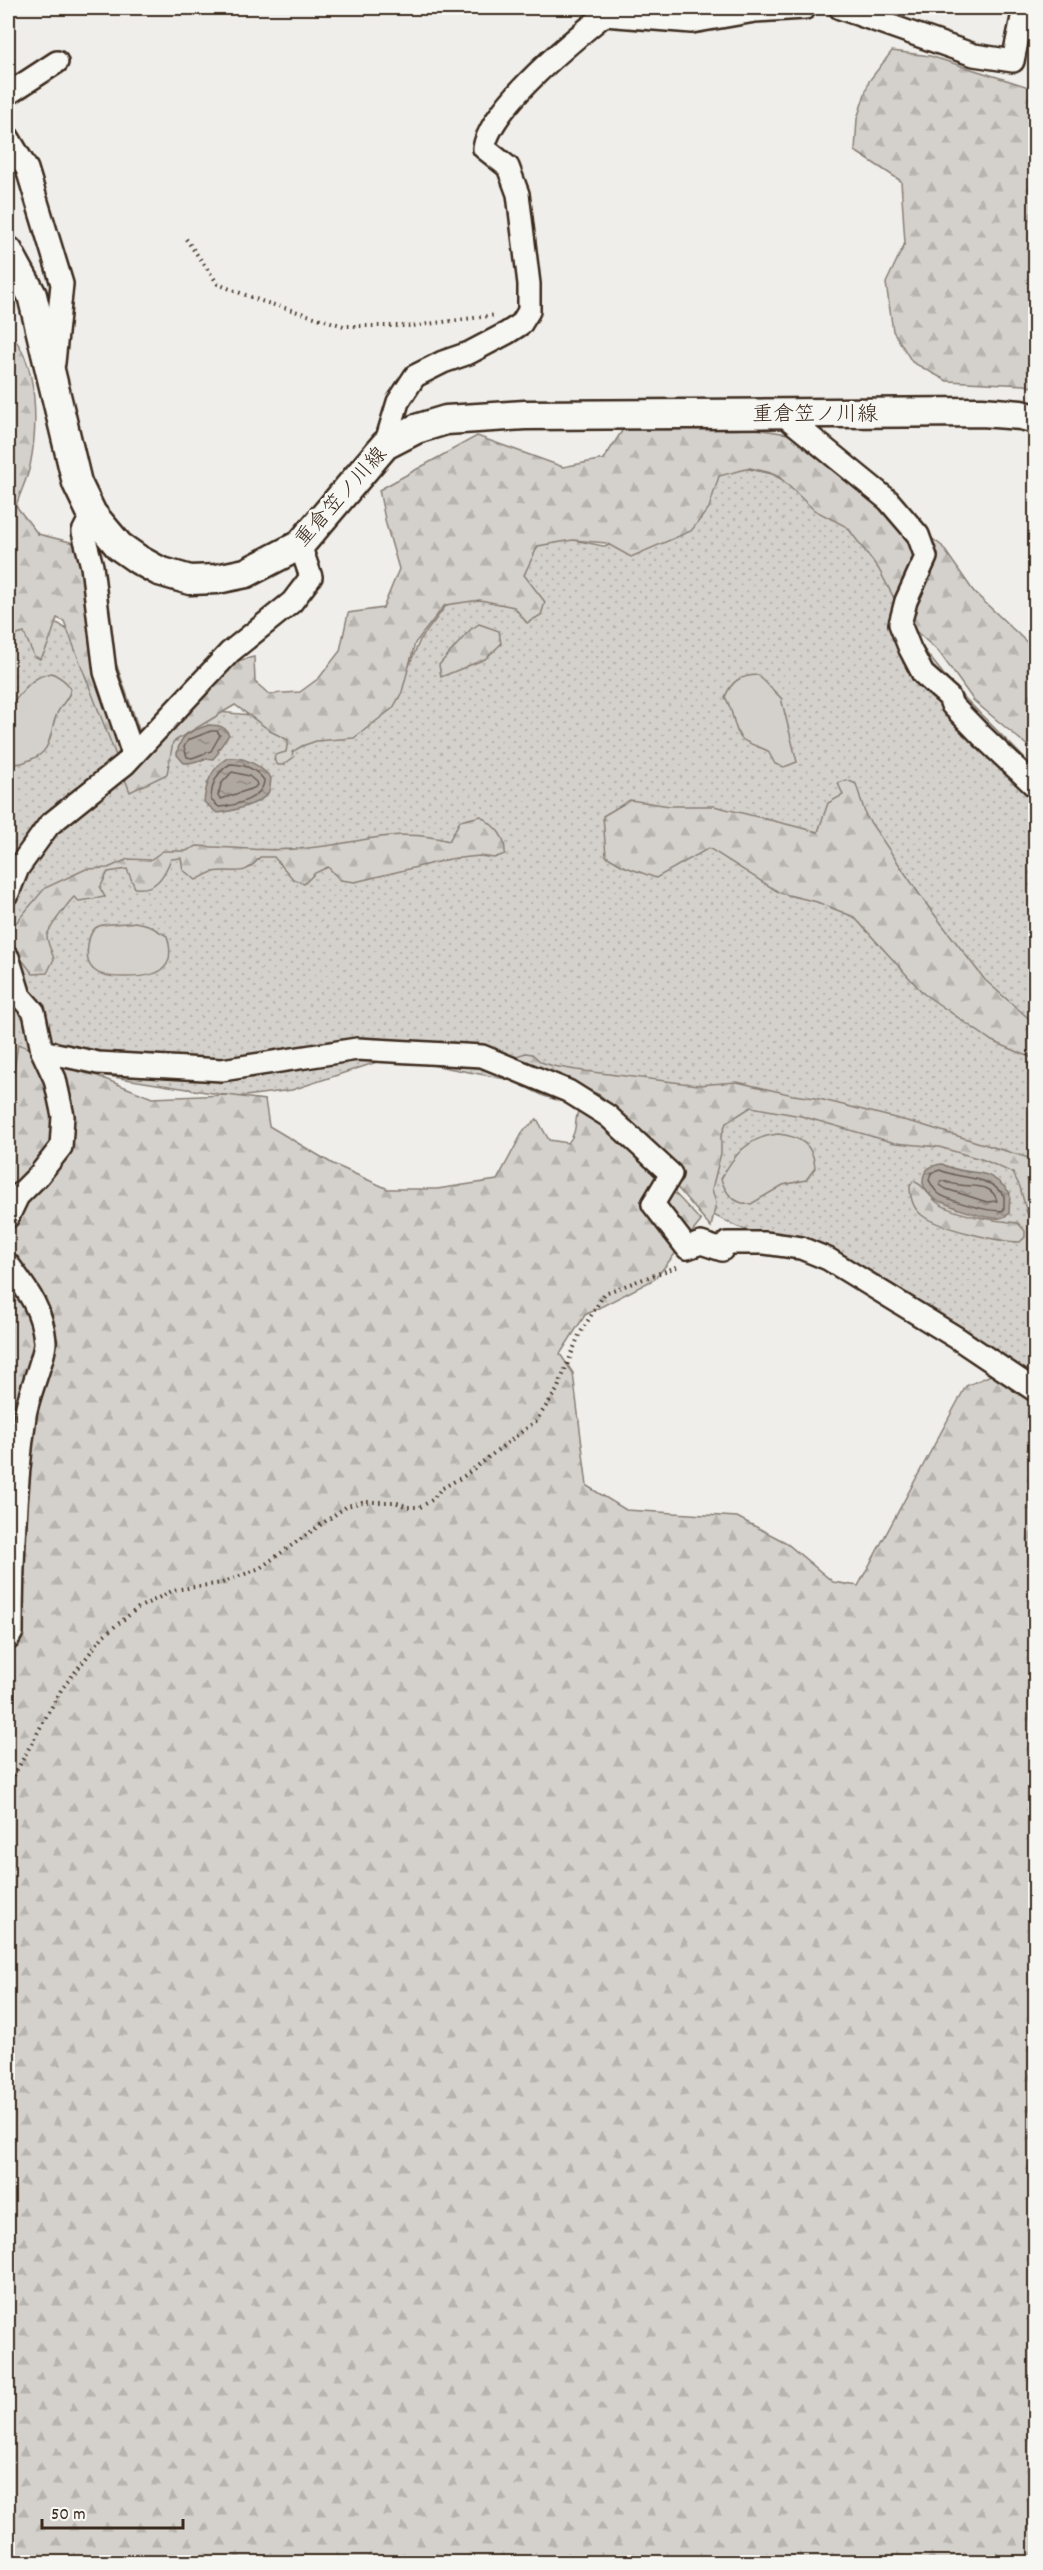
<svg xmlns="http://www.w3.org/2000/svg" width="1043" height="2570" viewBox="0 0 1043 2570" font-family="Dekko,'Klee One',sans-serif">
  <defs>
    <pattern id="grass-dots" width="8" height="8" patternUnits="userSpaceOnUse" patternTransform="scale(1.5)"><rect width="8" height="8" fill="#d4d1cc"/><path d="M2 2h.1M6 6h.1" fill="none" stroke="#b7b4af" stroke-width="1.8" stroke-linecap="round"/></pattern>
    <pattern id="forest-firs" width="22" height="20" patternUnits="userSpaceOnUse" patternTransform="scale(1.5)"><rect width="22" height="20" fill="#d4d1cc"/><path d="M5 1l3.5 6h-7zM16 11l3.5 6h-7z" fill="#b7b4af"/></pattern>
    <pattern id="water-ripples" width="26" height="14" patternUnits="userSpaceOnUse" patternTransform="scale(1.5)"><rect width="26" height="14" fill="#afa8a1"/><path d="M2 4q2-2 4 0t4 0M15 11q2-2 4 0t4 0" fill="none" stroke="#908983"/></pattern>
  </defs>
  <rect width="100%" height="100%" fill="#efeeea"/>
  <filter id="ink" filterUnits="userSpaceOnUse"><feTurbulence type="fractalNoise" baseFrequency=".0167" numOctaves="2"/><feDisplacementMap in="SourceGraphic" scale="12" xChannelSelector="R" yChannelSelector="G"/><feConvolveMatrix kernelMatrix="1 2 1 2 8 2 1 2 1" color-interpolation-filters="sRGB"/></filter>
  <g filter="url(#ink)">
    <polygon fill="url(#grass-dots)" stroke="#887e75" stroke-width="1.5" points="730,465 772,474 814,497 851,528 877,562 910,632 952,685 1035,769 1035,1396 779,1240 738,1227 707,1212 623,1120 544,1096 511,1080 432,1065 380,1061 292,1090 237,1097 107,1076 75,1068 26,1123 8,1154 8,627 38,619 59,624 81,640 120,757 168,739 218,712 251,715 393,703 420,640 445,607 531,541 555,536 603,546 630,543 710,485"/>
    <g fill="url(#forest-firs)" stroke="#887e75" stroke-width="1.5">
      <polygon points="892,51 930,56 1035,89 1035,388 1025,385 947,381 912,362 893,331 886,283 905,243 901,181 855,151 857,119 869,81"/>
      <path d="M 8,332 C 39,360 38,427 30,466 C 27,479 20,493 16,506 L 38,534 L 74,543 L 142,738 L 219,665 L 254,657 L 255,682 L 269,694 L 300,692 L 319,678 L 340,651 L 348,613 L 383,608 L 399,569 L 386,524 L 379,490 L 477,436 L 563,467 L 604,459 L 629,420 L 658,414 L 808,437 L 855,489 L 893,509 L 942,546 L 974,592 L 1035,650 L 1035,752 L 974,701 L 939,652 L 908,624 L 878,568 L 847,527 L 814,510 L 776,474 L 750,468 L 719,476 L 709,508 L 691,531 L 631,557 L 606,543 L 573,540 L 538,546 L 524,575 L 545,602 L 541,615 L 527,623 L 514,607 L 480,600 L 445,605 L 415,643 L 402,692 L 393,708 L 354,738 L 316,741 L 302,746 L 292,752 L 294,757 L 283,765 L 278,765 L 274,760 L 275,755 L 286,752 L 288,740 L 272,732 L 235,705 L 173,742 L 167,774 L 130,792 L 64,621 L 57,618 C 54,628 46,653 40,659 L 34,656 L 24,633 L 11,637 L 8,634 Z"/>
      <polygon points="479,624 499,631 501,644 485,659 441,677 439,665 470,630"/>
      <polygon points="847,780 856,784 866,816 924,901 985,980 1035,1024 1035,1059 992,1041 924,994 854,917 817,902 780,893 709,848 656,878 623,866 606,856 603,816 630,800 670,806 714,806 818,832 828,803 843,795 838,783"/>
      <path d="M 481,816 C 495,827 506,835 505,854 L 494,858 L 480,856 L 450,859 L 355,882 L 340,880 L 328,867 L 315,873 L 304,884 L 293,879 L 274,857 L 260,857 C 243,879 236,868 213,872 C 208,873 201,878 196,880 L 183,870 L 181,858 L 171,859 C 164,876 156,891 135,888 L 127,869 L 108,872 L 100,888 L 105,897 L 79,901 L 74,897 C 68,903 47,931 47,936 C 47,943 52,952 54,959 L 47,973 L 33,974 L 12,947 L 14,925 L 45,888 L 86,869 L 108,868 L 128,859 L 150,860 L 163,851 L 186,851 L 197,846 C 234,848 271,852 308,848 C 359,844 396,826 449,841 L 460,821 Z"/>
      <path d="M 18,1044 L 152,1098 L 227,1095 L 265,1100 L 269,1126 L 333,1164 L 388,1189 L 437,1189 L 497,1180 L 524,1130 L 537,1119 L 549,1140 L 568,1143 C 580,1129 572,1119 581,1105 L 640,1156 L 701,1221 L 655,1279 L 585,1315 L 560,1354 L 573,1373 L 587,1486 L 626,1510 L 737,1517 L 785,1542 L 833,1582 L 858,1586 L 966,1386 L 1013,1365 L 1035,1381 L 1035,2562 L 8,2562 L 8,1144 L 13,1139 L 12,1084 Z"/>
      <polygon points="526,1053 532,1054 541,1062 553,1066 576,1070 698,1085 737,1082 793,1095 815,1098 919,1124 1035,1160 1035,1218 1027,1213 1020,1187 1013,1173 984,1160 939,1147 895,1143 801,1116 751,1107 726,1123 721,1137 721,1153 712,1189 716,1203 711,1227 675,1185 675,1163 600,1095 518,1059 519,1055"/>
      <path d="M 913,1181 C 924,1184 929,1197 938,1203 C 955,1215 997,1221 1018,1223 L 1025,1231 L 1025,1237 L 1020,1242 C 999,1242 939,1228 923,1216 C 913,1209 910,1197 910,1186 Z"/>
    </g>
    <g fill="#d4d1cc" stroke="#887e75" stroke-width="1.5">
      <path d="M 52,673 C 86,691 63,697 56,716 C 49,735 52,751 32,759 C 23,763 18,765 9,763 L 8,709 C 22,693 30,676 52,673 Z"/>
      <path d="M 758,675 L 781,698 L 797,762 L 784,767 L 775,764 L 768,751 C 761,747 747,744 741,738 C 733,729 734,710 725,697 C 732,680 740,676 758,675 Z"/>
      <path d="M 135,922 L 148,925 L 167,936 C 178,972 155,977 126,977 C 116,977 102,977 94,970 C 86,963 87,955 88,945 C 89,937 91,929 99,926 C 107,923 125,924 135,922 Z"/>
      <path d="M 778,1134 C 800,1136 814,1145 815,1168 L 806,1180 L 783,1185 L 751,1204 C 734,1204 726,1194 721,1179 C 734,1154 749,1137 778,1134 Z"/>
    </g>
    <g fill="url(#water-ripples)" stroke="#81766d" stroke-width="1.5">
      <path d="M 209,725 C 219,725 225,726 229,735 L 218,750 L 219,752 L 213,759 C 204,757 194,764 184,763 L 177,755 C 179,734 191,731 209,725 Z"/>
      <path d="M 227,758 C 244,756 260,765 271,778 C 270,783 271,788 268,793 C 261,804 230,812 217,813 L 204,802 C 206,783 211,769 227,758 Z"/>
      <path d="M 942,1164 C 970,1179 984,1162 1010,1193 L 1009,1214 C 1006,1216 1003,1218 1000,1218 C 989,1220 941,1204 932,1197 C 917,1184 921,1166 942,1164 Z"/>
    </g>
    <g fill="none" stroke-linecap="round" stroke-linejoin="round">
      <g stroke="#695c52" stroke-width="1.5">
        <polygon points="211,731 217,731 220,735 211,751 192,758 187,757 184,747 188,740"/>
        <path d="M 230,764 C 244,764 256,769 264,780 C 264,798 235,806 219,807 L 211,800 C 211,785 217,772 230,764 Z"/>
        <polygon points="232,772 249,776 256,782 257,785 254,788 221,799 218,796 221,784"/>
        <path d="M 940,1170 C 963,1181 987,1173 1004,1196 L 1004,1210 C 995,1214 946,1200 938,1193 C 934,1190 932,1185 929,1180 L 931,1173 Z"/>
        <path d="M 941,1181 C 947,1181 953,1185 960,1185 C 974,1187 992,1183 997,1201 L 987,1202 L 946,1189 L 940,1185 Z"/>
      </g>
      <defs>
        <g id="minor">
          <polyline points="840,8 974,55 1013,61 1024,8"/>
          <polyline points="604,15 692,22 755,11 805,8"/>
          <polyline points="8,94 57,62"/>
          <polyline points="8,137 27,169 62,284 54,363"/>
          <polyline points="780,412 888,500 918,535 926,557 906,601 900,624 910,649 923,674 949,697 952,705 981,735 1036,787"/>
          <path d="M 385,445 L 398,402 L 415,376 L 443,362 L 469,353 L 507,333 L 521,324 L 529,311 L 529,284 L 518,194 L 508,167 L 484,148 C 492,104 578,36 613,8"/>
          <polyline points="92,514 83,532 92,566 105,672 133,754"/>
          <polyline points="8,893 18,868 49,825 125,764 230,652 292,602 311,577 300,545"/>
          <polyline points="8,957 20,996 34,1012 42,1051 55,1079 63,1116 61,1147 39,1175 18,1196 8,1217"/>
          <polyline points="42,1051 98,1063 222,1070 357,1049 482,1056 568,1091 608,1116 671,1174 653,1204 687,1248 701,1243 722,1250 727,1243 765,1243 801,1248 828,1259 957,1338 1036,1391"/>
          <path d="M 8,1264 C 27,1290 42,1308 45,1341 C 46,1355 27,1397 25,1416 C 15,1488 12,1560 12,1632 L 8,1639"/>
        </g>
        <polyline id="secondary" points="8,251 32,295 77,483 92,514 119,546 139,560 159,571 190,580 217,579 246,573 300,545 385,445 416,429 446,420 525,415 982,412 1021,415 1036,419"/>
      </defs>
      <use href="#minor" stroke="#3b2a1e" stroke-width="26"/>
      <use href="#secondary" stroke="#3b2a1e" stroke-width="33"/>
      <g stroke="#3b2a1e" stroke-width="4" stroke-dasharray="1.5 4.5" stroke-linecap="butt">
        <polyline points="186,239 218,284 258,300 344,326 413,326 496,315"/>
        <polyline points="8,1786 61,1690 104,1635 138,1608 174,1590 222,1583 260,1568 347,1506 362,1502 395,1502 407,1507 420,1507 432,1500 441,1489 464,1476 536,1421 557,1390 579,1335 605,1293 679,1266"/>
      </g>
      <use href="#minor" stroke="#f6f6f2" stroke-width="21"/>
      <use href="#secondary" stroke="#f6f6f2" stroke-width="28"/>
    </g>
  </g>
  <g text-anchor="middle" stroke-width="6" stroke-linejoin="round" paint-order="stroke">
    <g font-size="21" fill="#3b2a1e" stroke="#f6f6f2">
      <text x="815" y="420">重倉笠ノ川線</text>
      <text transform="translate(340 496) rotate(-48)" y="7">重倉笠ノ川線</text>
    </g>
  </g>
  <rect width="1043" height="2570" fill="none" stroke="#f6f6f2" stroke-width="30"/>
  <rect x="15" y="15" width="1013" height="2540" fill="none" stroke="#3b2a1e" stroke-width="2" filter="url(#ink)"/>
  <path d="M42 2519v9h141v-9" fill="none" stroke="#3b2a1e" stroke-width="3"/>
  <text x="51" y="2519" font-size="18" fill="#3b2a1e" stroke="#f6f6f2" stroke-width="4.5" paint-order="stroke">50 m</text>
</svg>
